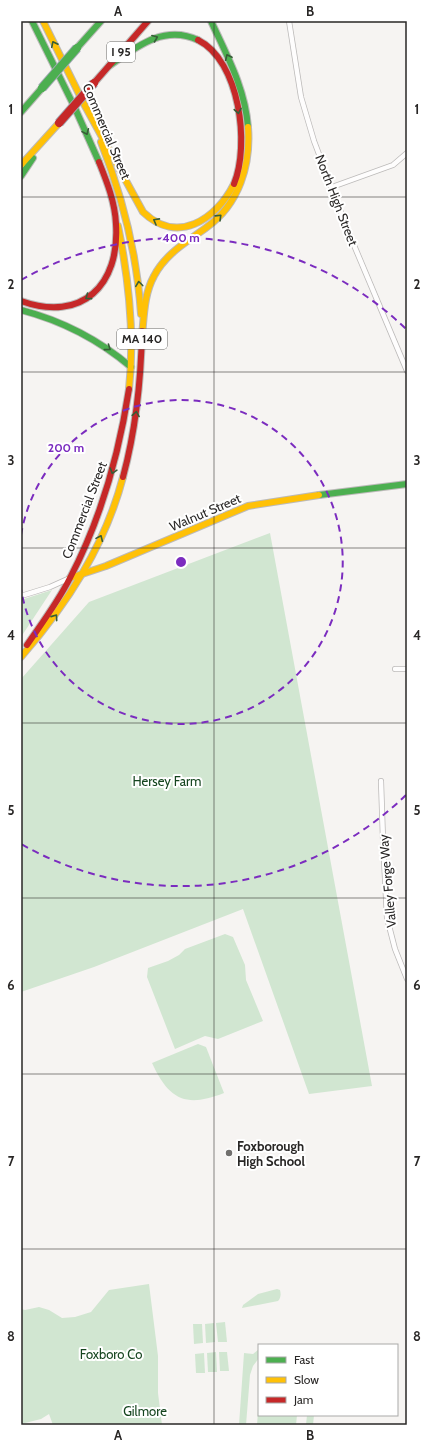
<svg xmlns="http://www.w3.org/2000/svg" width="428" height="1446" viewBox="0 0 428 1446" font-family="Cabin,sans-serif">
  <rect width="100%" height="100%" fill="#f6f4f2"/>
  <g fill="#d1e6d1">
    <polygon points="270,533 372,1086 309,1094 243,909 94,967 21,992 21,679 89,602"/>
    <polygon points="52,590 21,637 21,600"/>
    <polygon points="225,934 233,937 245,965 246,980 263,1021 218,1039 205,1036 175,1049 147,977 148,968 168,961 179,955 185,949"/>
    <path d="M 198,1044 L 206,1047 L 224,1093 C 186,1108 169,1100 152,1063 Z"/>
    <polygon points="149,1284 158,1356 158,1393 162,1425 53,1425 49,1414 41,1419 21,1424 21,1309 25,1310 39,1307 49,1310 62,1318 75,1317 91,1312 109,1290"/>
    <path d="M 277,1289 L 280,1290 C 281,1294 281,1298 278,1301 L 242,1308 L 243,1305 L 258,1294 Z"/>
    <polygon points="225,1322 227,1342 218,1342 216,1323"/>
    <polygon points="214,1323 215,1342 206,1343 205,1324"/>
    <polygon points="193,1324 202,1324 203,1343 194,1344"/>
    <polygon points="259,1349 259,1358 253,1366 250,1375 246,1425 239,1425 244,1353 253,1354"/>
    <polygon points="216,1352 217,1372 208,1372 207,1353"/>
    <polygon points="219,1352 227,1352 229,1371 220,1371"/>
    <polygon points="204,1353 205,1373 196,1373 195,1354"/>
    <polygon points="259,1399 259,1415 297,1415 296,1425 257,1425"/>
    <polygon points="307,1415 314,1415 313,1425 306,1425"/>
  </g>
  <g fill="none" stroke-linecap="round" stroke-linejoin="round">
    <defs>
      <g id="street">
        <polyline points="289,21 301,97 314,141 348,231 407,371"/>
        <polyline points="332,187 393,165 407,153"/>
        <polyline points="21,596 50,587 70,578"/>
        <polyline points="395,669 407,669"/>
        <polyline points="381,781 383,840 387,918 395,949 407,979"/>
      </g>
      <g id="fast">
        <polyline points="32,21 74,106 99,162"/>
        <path d="M 211,21 C 227,56 245,88 248,127"/>
        <polyline points="77,48 101,21"/>
        <path d="M 109,66 C 136,47 164,24 198,40"/>
        <polyline points="21,112 42,88"/>
        <polyline points="21,176 33,158"/>
        <path d="M 21,310 C 63,321 98,339 131,367"/>
        <polyline points="319,495 407,484"/>
      </g>
      <g id="slow">
        <path d="M 43,21 L 84,104 L 143,212 C 177,245 216,220 234,184"/>
        <path d="M 101,142 C 123,198 137,254 141,314"/>
        <polyline points="21,165 59,123"/>
        <path d="M 118,226 C 129,280 135,334 129,389"/>
        <path d="M 142,336 C 144,316 144,294 154,276 C 166,253 187,242 207,227 C 239,204 251,165 248,127"/>
        <polyline points="70,578 106,566 248,506 319,495"/>
        <path d="M 21,657 C 67,604 105,546 123,477"/>
      </g>
      <g id="jam">
        <path d="M 198,40 C 240,61 250,145 234,184"/>
        <polyline points="94,83 148,21"/>
        <path d="M 21,301 C 82,323 120,285 116,224 C 115,202 107,182 99,162"/>
        <path d="M 123,477 C 136,429 141,381 142,331"/>
        <path d="M 27,645 C 42,623 58,602 70,578 C 101,519 119,454 129,389"/>
      </g>
    </defs>
    <use href="#street" stroke="#bcbab9" stroke-width="6"/>
    <use href="#fast" stroke="#bcbab9" stroke-width="8"/>
    <use href="#slow" stroke="#bcbab9" stroke-width="8"/>
    <use href="#jam" stroke="#bcbab9" stroke-width="8"/>
    <use href="#street" stroke="#fefdfd" stroke-width="4.5"/>
    <use href="#fast" stroke="#4caf50" stroke-width="6"/>
    <use href="#slow" stroke="#ffc107" stroke-width="6"/>
    <use href="#jam" stroke="#c62828" stroke-width="6"/>
    <defs>
      <polyline id="fast-bridge" points="42,88 77,48"/>
      <polyline id="jam-bridge" points="59,123 94,83"/>
    </defs>
    <use href="#fast-bridge" stroke="#a2a9b4" stroke-width="10" stroke-linecap="butt"/>
    <use href="#jam-bridge" stroke="#a2a9b4" stroke-width="10" stroke-linecap="butt"/>
    <use href="#fast-bridge" stroke="#4caf50" stroke-width="8"/>
    <use href="#jam-bridge" stroke="#c62828" stroke-width="8"/>
  </g>
  <defs><path id="oneway-chevron" d="M-2-3.5L2.5 0L-2 3.5" fill="none" stroke-width="1.6" stroke-linecap="round" stroke-linejoin="round"/></defs>
  <g stroke="#375d37">
    <use href="#oneway-chevron" transform="translate(155 38) rotate(-21)"/>
    <use href="#oneway-chevron" transform="translate(54 44) rotate(-116)"/>
    <use href="#oneway-chevron" transform="translate(228 57) rotate(-115)"/>
    <use href="#oneway-chevron" transform="translate(238 111) rotate(80)"/>
    <use href="#oneway-chevron" transform="translate(86 132) rotate(66)"/>
    <use href="#oneway-chevron" transform="translate(219 217) rotate(-44)"/>
    <use href="#oneway-chevron" transform="translate(156 221) rotate(-151)"/>
    <use href="#oneway-chevron" transform="translate(139 284) rotate(-97)"/>
    <use href="#oneway-chevron" transform="translate(88 297) rotate(144)"/>
    <use href="#oneway-chevron" transform="translate(108 348) rotate(36)"/>
    <use href="#oneway-chevron" transform="translate(136 414) rotate(-81)"/>
    <use href="#oneway-chevron" transform="translate(113 471) rotate(107)"/>
    <use href="#oneway-chevron" transform="translate(100 538) rotate(-66)"/>
    <use href="#oneway-chevron" transform="translate(55 617) rotate(-55)"/>
  </g>
  <path fill="none" stroke="#292726" stroke-width="1" stroke-opacity="0.55" d="M 214,21 L 214,1425M 21,197 L 407,197M 21,372 L 407,372M 21,548 L 407,548M 21,723 L 407,723M 21,898 L 407,898M 21,1074 L 407,1074M 21,1249 L 407,1249"/>
  <g fill="none" stroke="#7b2cbf" stroke-width="2" stroke-dasharray="7 5">
    <path d="M21 535A162 162 0 1 1 21 589"/>
    <path d="M406 795A324 324 0 0 1 21 844M21 280A324 324 0 0 1 406 329"/>
  </g>
  <circle fill="#716f6d" stroke="#fff" stroke-width="1.5" cx="229" cy="1153" r="4"/>
  <g text-anchor="middle" stroke-width="4" stroke-linejoin="round" paint-order="stroke">
    <g fill="#fff" stroke="#696867" stroke-width="1">
      <rect x="107" y="42" width="28" height="20" rx="3"/>
      <rect x="117" y="329" width="50" height="20" rx="3"/>
    </g>
    <g font-size="12" font-weight="bold" fill="#292726">
      <text x="121" y="56">I 95</text>
      <text x="142" y="343">MA 140</text>
    </g>
    <g font-size="13" fill="#292726" stroke="#fff">
      <text transform="translate(107 131) rotate(67)" y="5">Commercial Street</text>
      <text transform="translate(337 200) rotate(69)" y="5">North High Street</text>
      <text transform="translate(84 510) rotate(-69)" y="5">Commercial Street</text>
      <text transform="translate(205 512) rotate(-23)" y="5">Walnut Street</text>
      <text transform="translate(387 881) rotate(-95)" y="5">Valley Forge Way</text>
    </g>
    <g font-size="13" fill="#14441e" stroke="#fff">
      <text x="167" y="786">Hersey Farm</text>
      <text x="111" y="1359">Foxboro Co</text>
      <text x="145" y="1416">Gilmore</text>
    </g>
    <g font-size="13" font-weight="bold" fill="#292726" stroke="#fff" text-anchor="start">
      <text x="237" y="1151">Foxborough<tspan x="237" dy="15">High School</tspan></text>
    </g>
  </g>
  <circle cx="181" cy="562" r="6" fill="#7b2cbf" stroke="#fff" stroke-width="2"/>
  <g font-size="12" text-anchor="middle" font-weight="bold" fill="#7b2cbf" stroke="#fff" stroke-width="4" stroke-linejoin="round" paint-order="stroke">
    <text x="181" y="242">400 m</text>
    <text x="66" y="452">200 m</text>
  </g>
  <rect width="428" height="1446" fill="none" stroke="#ffffff" stroke-width="44"/>
  <rect x="258" y="1344" width="140" height="72" fill="#ffffff" stroke="#a9a9a8"/>
  <rect x="266" y="1357" width="20" height="6" fill="#4caf50" stroke="#a9a9a8"/>
  <text x="294" y="1364" font-size="12" fill="#292726">Fast</text>
  <rect x="266" y="1377" width="20" height="6" fill="#ffc107" stroke="#a9a9a8"/>
  <text x="294" y="1384" font-size="12" fill="#292726">Slow</text>
  <rect x="266" y="1397" width="20" height="6" fill="#c62828" stroke="#a9a9a8"/>
  <text x="294" y="1404" font-size="12" fill="#292726">Jam</text>
  <rect x="22" y="22" width="384" height="1402" fill="none" stroke="#292726" stroke-width="1.5"/>
  <g font-size="13" text-anchor="middle" font-weight="bold" fill="#292726">
    <text x="118" y="16">A</text>
    <text x="310" y="16">B</text>
    <text x="11" y="114">1</text>
    <text x="417" y="114">1</text>
    <text x="11" y="289">2</text>
    <text x="417" y="289">2</text>
    <text x="11" y="465">3</text>
    <text x="417" y="465">3</text>
    <text x="11" y="640">4</text>
    <text x="417" y="640">4</text>
    <text x="11" y="815">5</text>
    <text x="417" y="815">5</text>
    <text x="11" y="990">6</text>
    <text x="417" y="990">6</text>
    <text x="11" y="1166">7</text>
    <text x="417" y="1166">7</text>
    <text x="11" y="1341">8</text>
    <text x="417" y="1341">8</text>
    <text x="118" y="1440">A</text>
    <text x="310" y="1440">B</text>
  </g>
</svg>
